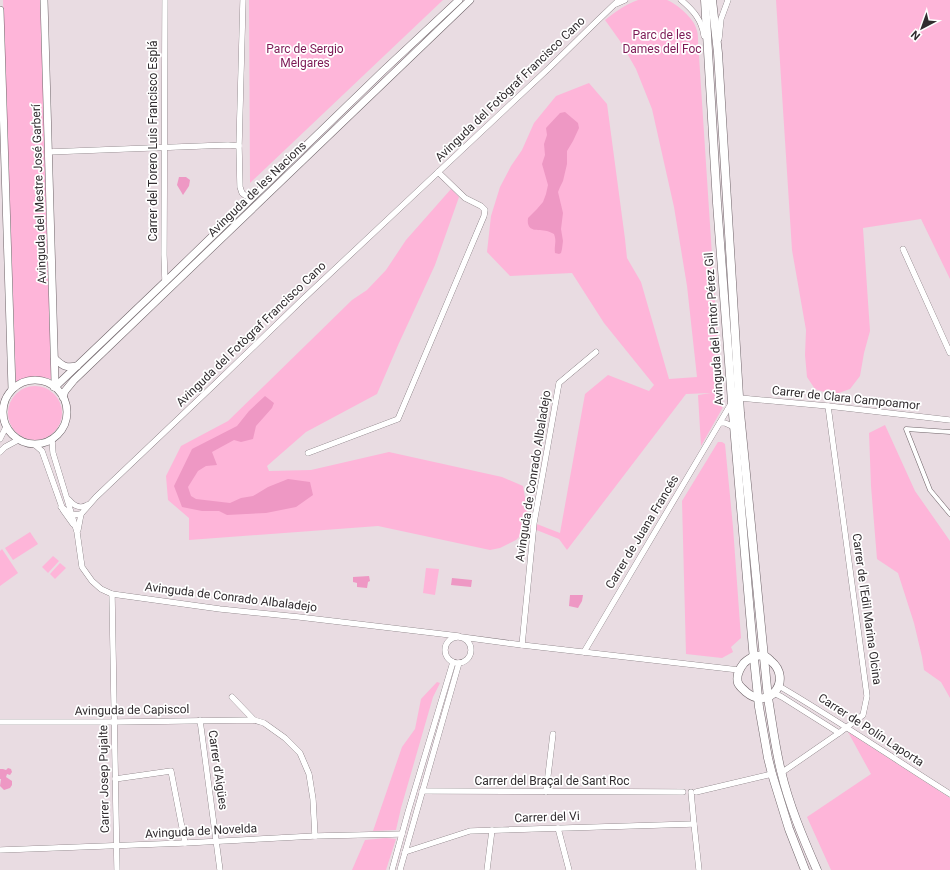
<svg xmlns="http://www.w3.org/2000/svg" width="950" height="870" viewBox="0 0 950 870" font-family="Roboto,sans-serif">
  <rect width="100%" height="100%" fill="#e9dce2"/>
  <g fill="#feb5d9">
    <path d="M 3,0 L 40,0 L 45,152 L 51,379 C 39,376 27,378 16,383 Z"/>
    <polygon points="249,0 443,0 250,183"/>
    <path d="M 638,0 L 667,0 C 676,3 694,19 696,28 C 698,32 698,37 698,41 L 721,393 L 723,404 L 722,409 L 701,446 L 698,395 L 711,393 L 686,394 L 567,550 L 559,539 L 529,527 L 516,540 L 500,548 L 490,550 L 378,526 L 189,540 L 189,518 L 168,500 L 166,476 L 181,446 L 228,421 L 352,300 L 367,290 L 386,270 L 406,240 L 451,189 L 459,197 L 435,265 L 399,343 L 377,394 L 306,432 L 267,466 L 269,471 L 311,470 L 389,452 L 502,477 L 523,486 L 529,521 L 560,533 L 585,394 L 608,375 L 649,391 L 654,385 L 604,323 L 572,273 L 510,276 L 487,252 L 491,216 L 500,187 L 511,166 L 522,150 L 534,123 L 556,96 L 589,83 L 607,104 L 625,239 L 627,258 L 641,282 L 669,379 L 697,377 L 687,286 L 674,207 L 652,109 L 636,69 L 620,41 L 605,20 C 615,12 626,4 638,0 Z"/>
    <polygon points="776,0 950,0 950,279 921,219 863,228 870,331 864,353 860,376 850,389 833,395 815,389 807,377 805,355 806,330 792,250"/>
    <circle cx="35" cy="413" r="27"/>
    <polygon points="885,425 915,491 950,541 950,698 941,682 924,670 922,657 914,623 898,573 877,559 871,486 869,433"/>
    <polygon points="718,442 722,442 725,444 733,527 741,638 731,647 733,652 722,658 686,654 682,501"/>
    <polygon points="30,532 38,544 13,560 5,548"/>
    <polygon points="2,549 18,573 0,586 0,551"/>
    <polygon points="53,556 59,561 48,573 42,567"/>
    <polygon points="60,563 66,568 55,579 50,574"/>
    <polygon points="426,568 439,569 435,595 423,593"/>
    <polygon points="437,682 440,683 433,697 401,808 396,830 373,831 402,747 415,729 421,699"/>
    <polygon points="848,732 950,798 950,870 831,870 807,817 871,774"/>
    <polygon points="386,838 396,839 386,870 352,870 365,840"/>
  </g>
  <g fill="#ee98c4">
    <path d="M 565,112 L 578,123 L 579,128 L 573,141 L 567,151 L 567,164 L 563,181 L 560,187 L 558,192 L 563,213 L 561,229 L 563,241 L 562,249 L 561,253 L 559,254 L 555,253 C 554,245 557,242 554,234 C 552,233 550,232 547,231 C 538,229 526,233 528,218 L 537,209 L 543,202 L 546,194 L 548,185 L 542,164 L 545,155 L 544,144 L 547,135 L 546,128 L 560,113 Z"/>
    <polygon points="179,177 186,177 190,180 189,186 183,195 177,185"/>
    <polygon points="265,396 274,403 272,408 256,426 253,439 241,442 234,440 212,452 217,465 206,466 198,471 188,487 191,496 196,499 230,503 241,498 253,496 268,487 288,479 310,482 313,495 296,507 266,513 227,515 219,511 202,511 182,507 174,486 192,449 237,426 249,411"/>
    <polygon points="369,576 370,581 368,582 367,588 357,587 357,583 353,582 353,577"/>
    <polygon points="452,578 472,580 471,587 451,585"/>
    <polygon points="570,595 583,595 582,601 578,608 569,606"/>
    <polygon points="8,768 11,769 12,772 10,775 7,774 6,777 12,781 12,785 10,788 4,790 0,786 1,779 0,779 0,769 3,769 6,770"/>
  </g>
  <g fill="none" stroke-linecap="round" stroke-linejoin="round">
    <defs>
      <polyline id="pedestrian" points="950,432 906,429 930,490 950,514"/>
      <g id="minor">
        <polyline points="165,0 164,255 165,282"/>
        <polyline points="243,0 239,146 240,187 242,193 246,196 252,197"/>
        <path d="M 681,0 C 693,10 702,20 704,36"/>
        <polyline points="616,4 625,0"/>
        <polyline points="719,39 721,19 728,0"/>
        <polyline points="48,152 176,147 228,145 239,146"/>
        <polyline points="903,249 950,353"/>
        <polyline points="720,423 725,423 734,427"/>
        <polyline points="0,439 6,427"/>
        <polyline points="52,440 53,453 77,532 82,567 92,581 101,589 112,594 220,609 299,617 459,636"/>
        <polyline points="35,445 42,451 63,510 73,524"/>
        <polyline points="0,452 5,447 18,440"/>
        <polyline points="308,453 398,419 484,216 485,210 481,206 465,198 438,172"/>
        <path d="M 69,500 C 74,506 81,509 87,505"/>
        <polyline points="61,507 72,515 81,514 96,497 216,383 303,299 549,68 597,21 619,0"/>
        <polyline points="78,530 81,514"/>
        <polyline points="112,594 117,870"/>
        <circle cx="458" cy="650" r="13"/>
        <polyline points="462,637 522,645 739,670"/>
        <polyline points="522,645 534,523 559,383 596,352"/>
        <polyline points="584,652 732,402 740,398 828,406 950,420"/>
        <path d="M 779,686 C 837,720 893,758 950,794"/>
        <polyline points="774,693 782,697 839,733"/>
        <polyline points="232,697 254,720"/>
        <polyline points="200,720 220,870"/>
        <polyline points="0,722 114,722 254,720 264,723 285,738 300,753 309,774 313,799 315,836"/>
        <polyline points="781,772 784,771 839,733 863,715 867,696 828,406"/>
        <polyline points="115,779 171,771 185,843"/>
        <polyline points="422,791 683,792"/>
        <polyline points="546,792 553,734"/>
        <polyline points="691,792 694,824 699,870"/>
        <polyline points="696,792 772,774"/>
        <polyline points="558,828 569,870"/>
        <polyline points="0,850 185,843 315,836 402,834"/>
        <polyline points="405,852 470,831 694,824"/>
        <polyline points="392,870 408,812 453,662"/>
        <polyline points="400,870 459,663"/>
        <polyline points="487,870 492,830"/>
      </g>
      <g id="tertiary">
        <polyline points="44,0 55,382 54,387"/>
        <polyline points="0,10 12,389"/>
        <path d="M 55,359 C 63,366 65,368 77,366"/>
        <circle cx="35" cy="412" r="32"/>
        <polyline points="55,387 165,282 384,70 459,0"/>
        <polyline points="63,397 65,391 74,380 470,0"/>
      </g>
      <g id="secondary">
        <polyline points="705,0 717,203 732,402 753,649 759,707 768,758 772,774 789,829 805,870"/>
        <path d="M 712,0 L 718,53 L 740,413 L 768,698 C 772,722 775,747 781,771 C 789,805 803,838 817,870"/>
        <path d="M 754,656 C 757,656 761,655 764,656 C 766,656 769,659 771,661 C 793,679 770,712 746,692 C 744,690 739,686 738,683 C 736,676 740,668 744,663 C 747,660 751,658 754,656 Z"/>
      </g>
    </defs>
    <use href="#pedestrian" stroke="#6f6469" stroke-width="5"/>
    <use href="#minor" stroke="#6f6469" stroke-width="6"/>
    <use href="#tertiary" stroke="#6f6469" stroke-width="8"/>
    <use href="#secondary" stroke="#6f6469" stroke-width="9"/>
    <use href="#pedestrian" stroke="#fff" stroke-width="4"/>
    <use href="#minor" stroke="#fff" stroke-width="5.5"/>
    <use href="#tertiary" stroke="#fff" stroke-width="7"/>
    <use href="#secondary" stroke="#fff" stroke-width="8"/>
  </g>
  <g text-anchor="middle" stroke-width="3.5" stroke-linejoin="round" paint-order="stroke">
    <g font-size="12" fill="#7c1955" stroke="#fff">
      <text x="662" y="39">Parc de les<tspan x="662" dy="14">Dames del Foc</tspan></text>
      <text x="305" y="53">Parc de Sergio<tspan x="305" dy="14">Melgares</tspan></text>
    </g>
    <g font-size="12" fill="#312c2f" stroke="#fff">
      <text transform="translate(510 89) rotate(-44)" y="4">Avinguda del Fotògraf Francisco Cano</text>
      <text transform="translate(153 141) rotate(-90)" y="4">Carrer del Torero Luis Francisco Esplá</text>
      <text transform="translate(257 189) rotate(-44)" y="4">Avinguda de les Nacions</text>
      <text transform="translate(39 194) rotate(-92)" y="4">Avinguda del Mestre José Garberí</text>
      <text transform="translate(714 329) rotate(-94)" y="4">Avinguda del Pintor Pérez Gil</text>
      <text transform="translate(251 334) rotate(-44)" y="4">Avinguda del Fotògraf Francisco Cano</text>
      <text transform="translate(846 398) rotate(6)" y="4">Carrer de Clara Campoamor</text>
      <text transform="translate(533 476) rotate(-81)" y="4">Avinguda de Conrado Albaladejo</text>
      <text transform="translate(642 532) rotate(-59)" y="4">Carrer de Juana Francés</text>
      <text transform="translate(231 597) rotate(7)" y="4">Avinguda de Conrado Albaladejo</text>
      <text transform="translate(867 609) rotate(82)" y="4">Carrer de l'Edil Marina Olcina</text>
      <text transform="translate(132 710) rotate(-1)" y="4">Avinguda de Capiscol</text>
      <text transform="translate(871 730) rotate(33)" y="4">Carrer de Polín Laporta</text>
      <text transform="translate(218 770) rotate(82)" y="4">Carrer d'Aigües</text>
      <text transform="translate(104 779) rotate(-91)" y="4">Carrer Josep Pujalte</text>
      <text x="552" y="785">Carrer del Braçal de Sant Roc</text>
      <text transform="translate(547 817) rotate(-2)" y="4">Carrer del Vi</text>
      <text transform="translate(201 831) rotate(-3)" y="4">Avinguda de Novelda</text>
    </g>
  </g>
  <g transform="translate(922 28) rotate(221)" stroke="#ffffff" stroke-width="3" paint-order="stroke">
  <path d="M0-3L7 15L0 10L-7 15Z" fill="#312c2f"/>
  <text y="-6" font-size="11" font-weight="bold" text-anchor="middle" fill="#312c2f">N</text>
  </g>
</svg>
